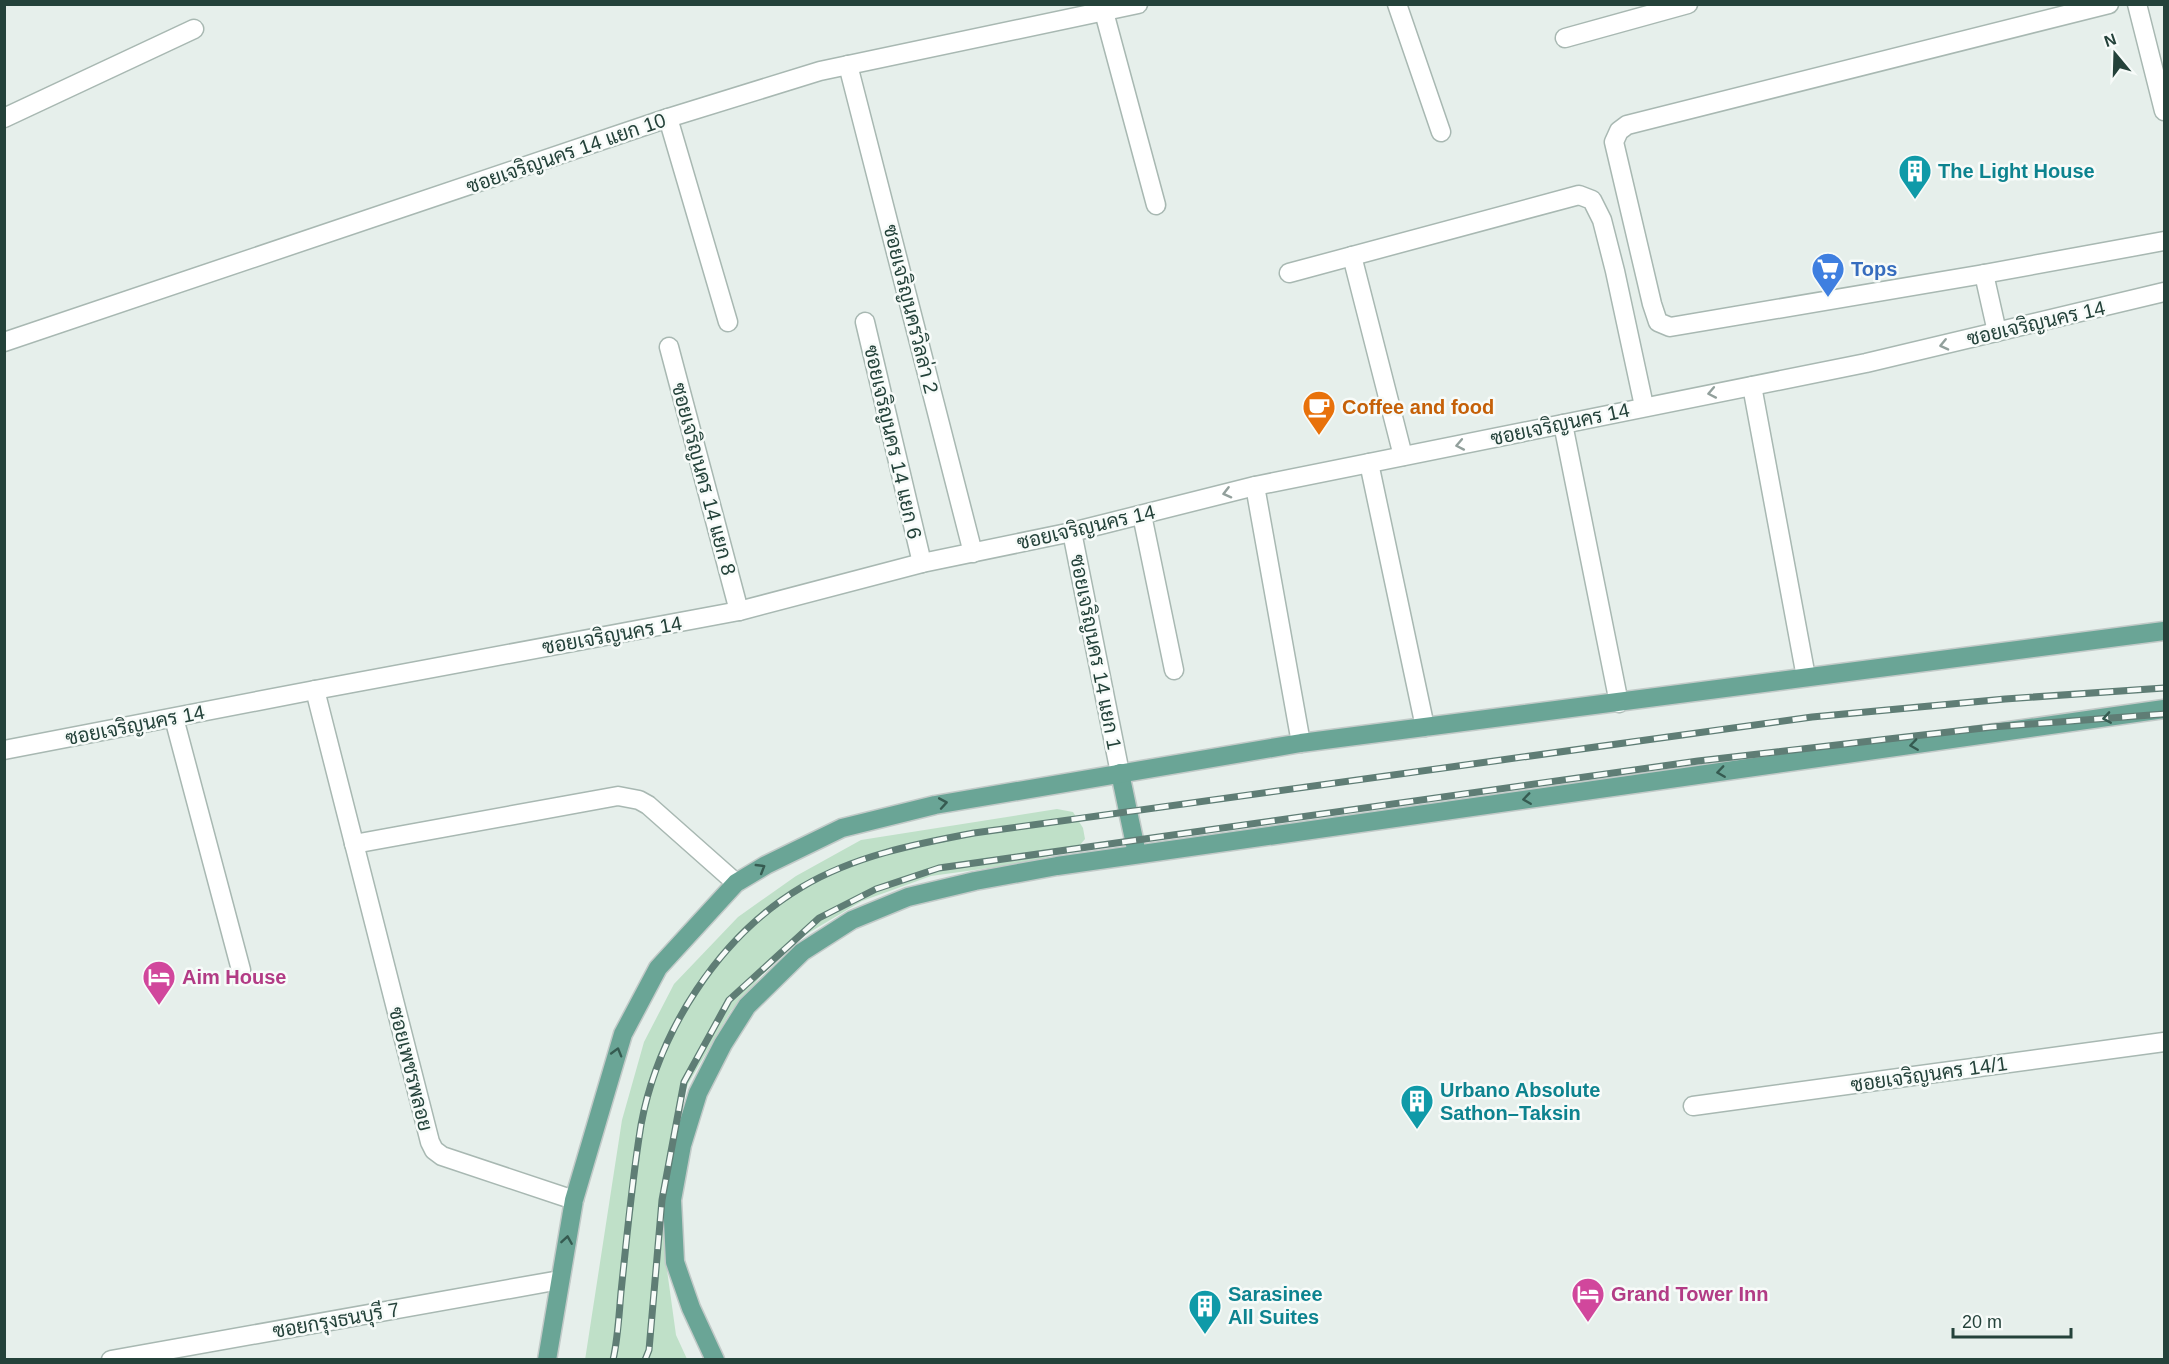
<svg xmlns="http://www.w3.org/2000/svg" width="2169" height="1364" viewBox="0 0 2169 1364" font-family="Helvetica,Sarabun,sans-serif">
  <rect width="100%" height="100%" fill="#e6efeb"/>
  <polygon fill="#bfe0c8" points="1057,809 1073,812 1083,828 1085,839 1079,846 1032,862 931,876 862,901 805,935 762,975 731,1011 688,1084 672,1129 663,1221 667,1270 676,1335 687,1359 585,1360 622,1120 644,1042 674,984 738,917 796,876 861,840"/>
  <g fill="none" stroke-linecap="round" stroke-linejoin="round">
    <defs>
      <g id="service">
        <polyline points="2109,4 1627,125 1619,131 1614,142 1652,304 1658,322 1670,327 1984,274 2164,241"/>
        <polyline points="2137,4 2164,111"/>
        <polyline points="1984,274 1997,332"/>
        <polyline points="1752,386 1806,677"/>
        <polyline points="1563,424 1619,703"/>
        <polyline points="1369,463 1425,727"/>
        <polyline points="1255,486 1301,743"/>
        <polyline points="1142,515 1174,670"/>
        <polyline points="174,718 241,970"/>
      </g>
      <g id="minor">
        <polyline points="1397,4 1441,132"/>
        <polyline points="1104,12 1156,205"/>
        <polyline points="1565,38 1688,4"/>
        <polyline points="848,65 973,553"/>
        <polyline points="4,118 194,29"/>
        <polyline points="668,118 728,322"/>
        <polyline points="1352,256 1403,456"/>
        <polyline points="1289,273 1579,195 1592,200 1602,220 1615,271 1644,406"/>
        <polyline points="865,322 922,563"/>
        <polyline points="4,342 668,118 820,71 1138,4"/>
        <polyline points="669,347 739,611"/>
        <polyline points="1072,532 1120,773"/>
        <polyline points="315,690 430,1142 434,1150 442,1156 574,1200"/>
        <polyline points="4,750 315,690 739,611 922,563 1072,532 1255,486 1866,363 2164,292"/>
        <polyline points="354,844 618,796 639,800 648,805 736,883"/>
        <polyline points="1693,1106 2164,1042"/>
        <polyline points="111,1360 560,1280"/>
      </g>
      <g id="primary">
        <polyline points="1120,773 1137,854"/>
        <polyline points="547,1360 574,1200 623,1034 658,968 736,883 766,865 842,828 935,805 1301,743 2164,631"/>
        <polyline points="715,1360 691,1308 675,1262 672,1200 682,1145 698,1093 723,1044 747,1006 802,952 852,920 908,897 975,881 1057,866 2164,709"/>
      </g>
    </defs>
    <use href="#service" stroke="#a8b8b2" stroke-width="21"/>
    <use href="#minor" stroke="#a8b8b2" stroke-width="21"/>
    <use href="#primary" stroke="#c2cac8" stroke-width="21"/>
    <use href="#service" stroke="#fff" stroke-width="18"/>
    <use href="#minor" stroke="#fff" stroke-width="18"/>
    <use href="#primary" stroke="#6aa596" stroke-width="18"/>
    <defs>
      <g id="rail">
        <path d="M 613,1360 C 618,1338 619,1314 621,1292 C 627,1236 632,1180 641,1125 C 658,1032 719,936 802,887 C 854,856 915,844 974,833 L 1812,717 L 2005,699 L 2164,688"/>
        <polyline points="645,1360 649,1350 662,1200 684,1082 729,1000 819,918 876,889 939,868 1698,761 1992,727 2164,714"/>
      </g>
    </defs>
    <use href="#rail" stroke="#5f7d75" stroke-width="7"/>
    <use href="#rail" stroke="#f7fbf9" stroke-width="4.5" stroke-dasharray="14" stroke-linecap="butt"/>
  </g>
  <defs><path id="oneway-chevron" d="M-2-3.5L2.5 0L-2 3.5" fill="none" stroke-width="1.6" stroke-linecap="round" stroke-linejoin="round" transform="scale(1.5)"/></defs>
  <g stroke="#92a09c">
    <use href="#oneway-chevron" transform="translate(1944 345) rotate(167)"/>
    <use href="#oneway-chevron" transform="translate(1712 393) rotate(169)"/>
    <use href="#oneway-chevron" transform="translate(1460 445) rotate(169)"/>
    <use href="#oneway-chevron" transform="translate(1227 493) rotate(166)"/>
  </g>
  <g stroke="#365b51">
    <use href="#oneway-chevron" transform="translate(2107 718) rotate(171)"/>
    <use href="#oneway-chevron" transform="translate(1914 745) rotate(172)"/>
    <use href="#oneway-chevron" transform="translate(1721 772) rotate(172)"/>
    <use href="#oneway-chevron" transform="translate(1527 799) rotate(172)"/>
    <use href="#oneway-chevron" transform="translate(943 803) rotate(-10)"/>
    <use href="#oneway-chevron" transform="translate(761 868) rotate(-31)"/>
    <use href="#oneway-chevron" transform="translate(617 1052) rotate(-74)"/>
    <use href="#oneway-chevron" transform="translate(567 1240) rotate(-81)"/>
  </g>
  <defs>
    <symbol id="building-pin" viewBox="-11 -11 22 30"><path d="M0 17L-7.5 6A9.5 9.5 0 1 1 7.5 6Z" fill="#0f9aa8" stroke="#f7fbf9"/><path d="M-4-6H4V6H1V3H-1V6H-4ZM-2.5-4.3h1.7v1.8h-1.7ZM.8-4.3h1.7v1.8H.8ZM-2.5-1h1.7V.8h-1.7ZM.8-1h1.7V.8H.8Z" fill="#fff"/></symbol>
    <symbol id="supermarket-pin" viewBox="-11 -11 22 30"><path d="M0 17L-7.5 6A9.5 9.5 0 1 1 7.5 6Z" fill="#3f7fe0" stroke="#f7fbf9"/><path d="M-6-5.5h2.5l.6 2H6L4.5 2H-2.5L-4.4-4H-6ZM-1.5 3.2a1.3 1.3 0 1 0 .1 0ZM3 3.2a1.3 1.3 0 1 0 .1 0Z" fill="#fff"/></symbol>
    <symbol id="cafe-pin" viewBox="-11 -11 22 30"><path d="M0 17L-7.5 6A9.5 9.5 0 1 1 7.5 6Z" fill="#e8710a" stroke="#f7fbf9"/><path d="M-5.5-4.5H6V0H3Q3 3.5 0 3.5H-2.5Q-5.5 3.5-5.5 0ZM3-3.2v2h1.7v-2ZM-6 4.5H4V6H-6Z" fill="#fff"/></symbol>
    <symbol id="hotel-pin" viewBox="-11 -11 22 30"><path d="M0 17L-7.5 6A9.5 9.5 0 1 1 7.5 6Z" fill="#d1479c" stroke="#f7fbf9"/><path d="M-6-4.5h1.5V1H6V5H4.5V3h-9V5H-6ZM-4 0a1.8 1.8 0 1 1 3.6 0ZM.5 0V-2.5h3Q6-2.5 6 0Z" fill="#fff"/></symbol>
  </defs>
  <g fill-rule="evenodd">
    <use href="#building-pin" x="1896" y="152" width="38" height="52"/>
    <use href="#supermarket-pin" x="1809" y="250" width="38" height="52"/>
    <use href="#cafe-pin" x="1300" y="388" width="38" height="52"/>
    <use href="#hotel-pin" x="140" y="958" width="38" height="52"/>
    <use href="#building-pin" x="1398" y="1082" width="38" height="52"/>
    <use href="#hotel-pin" x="1569" y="1275" width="38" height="52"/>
    <use href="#building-pin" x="1186" y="1287" width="38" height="52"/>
  </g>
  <g text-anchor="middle" stroke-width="5" stroke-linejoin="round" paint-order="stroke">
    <g font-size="20" fill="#24423a" stroke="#f7fbf9">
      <text transform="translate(566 153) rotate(-19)" y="7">ซอยเจริญนคร 14 แยก 10</text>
      <text transform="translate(911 309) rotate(76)" y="7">ซอยเจริญนครวิลล่า 2</text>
      <text transform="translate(2036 323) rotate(-13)" y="7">ซอยเจริญนคร 14</text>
      <text transform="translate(1560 424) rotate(-12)" y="7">ซอยเจริญนคร 14</text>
      <text transform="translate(893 442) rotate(77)" y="7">ซอยเจริญนคร 14 แยก 6</text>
      <text transform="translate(704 479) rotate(75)" y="7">ซอยเจริญนคร 14 แยก 8</text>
      <text transform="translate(1086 527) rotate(-13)" y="7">ซอยเจริญนคร 14</text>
      <text transform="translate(612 635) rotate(-10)" y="7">ซอยเจริญนคร 14</text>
      <text transform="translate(1096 652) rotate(79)" y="7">ซอยเจริญนคร 14 แยก 1</text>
      <text transform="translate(135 725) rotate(-11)" y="7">ซอยเจริญนคร 14</text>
      <text transform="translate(411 1069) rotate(76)" y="7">ซอยเพชรพลอย</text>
      <text transform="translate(1929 1074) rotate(-8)" y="7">ซอยเจริญนคร 14/1</text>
      <text transform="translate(336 1320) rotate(-10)" y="7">ซอยกรุงธนบุรี 7</text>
    </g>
    <g font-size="20" font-weight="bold" fill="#0d838f" stroke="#f7fbf9" text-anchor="start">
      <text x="1938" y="178">The Light House</text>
      <text x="1440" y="1097">Urbano Absolute<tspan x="1440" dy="23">Sathon–Taksin</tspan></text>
      <text x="1228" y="1301">Sarasinee<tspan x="1228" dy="23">All Suites</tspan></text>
    </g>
    <g font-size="20" font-weight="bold" fill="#366cbe" stroke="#f7fbf9" text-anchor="start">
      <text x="1851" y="276">Tops</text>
    </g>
    <g font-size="20" font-weight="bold" fill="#c56008" stroke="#f7fbf9" text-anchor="start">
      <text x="1342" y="414">Coffee and food</text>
    </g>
    <g font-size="20" font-weight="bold" fill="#b23c85" stroke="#f7fbf9" text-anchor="start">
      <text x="182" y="984">Aim House</text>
      <text x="1611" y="1301">Grand Tower Inn</text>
    </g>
  </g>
  <rect width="2169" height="1364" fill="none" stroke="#24423a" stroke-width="12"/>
  <g transform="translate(2115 54) rotate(341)" stroke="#f7fbf9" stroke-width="4.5" paint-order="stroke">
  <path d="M0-4.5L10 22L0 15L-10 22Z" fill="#24423a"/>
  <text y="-9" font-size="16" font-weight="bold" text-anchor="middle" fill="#24423a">N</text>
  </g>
  <path d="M1953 1328v9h118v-9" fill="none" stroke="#24423a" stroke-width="3"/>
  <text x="1962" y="1328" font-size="18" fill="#24423a" stroke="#f7fbf9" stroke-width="4.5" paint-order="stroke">20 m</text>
</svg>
